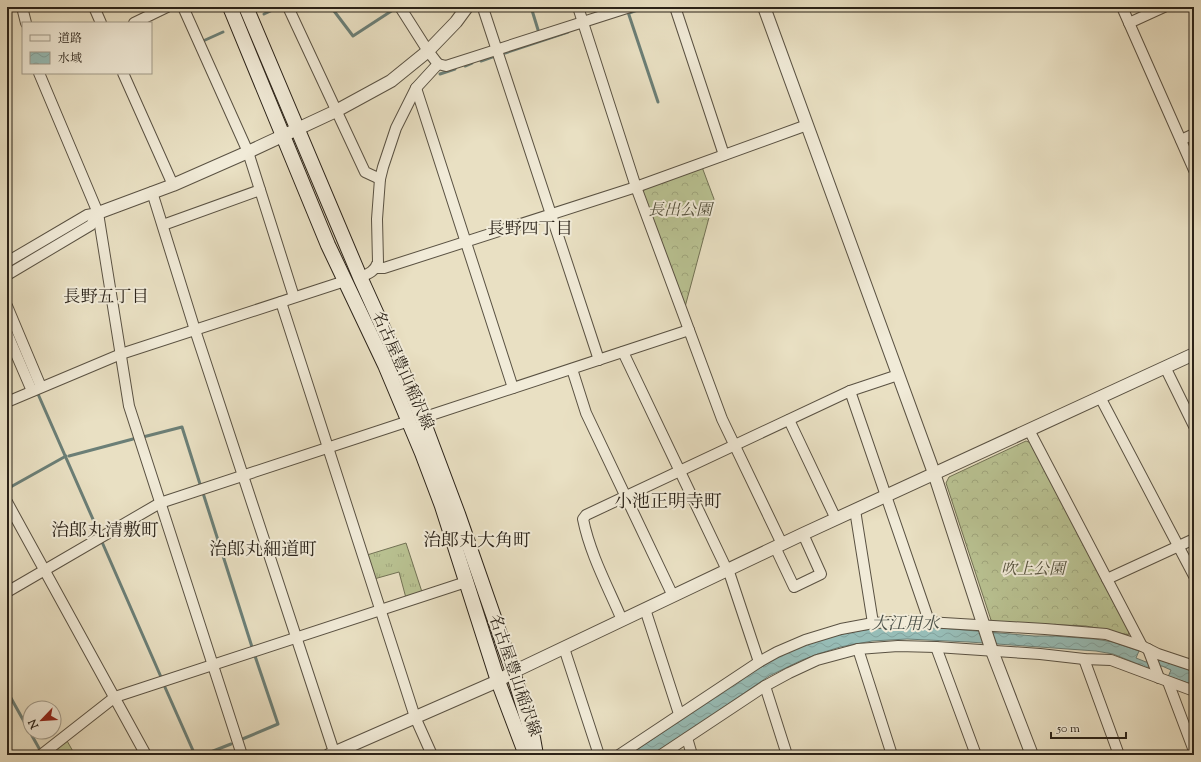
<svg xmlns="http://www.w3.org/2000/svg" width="1201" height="762" viewBox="0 0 1201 762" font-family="'Sorts Mill Goudy','Noto Serif JP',serif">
  <defs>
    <pattern id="grass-tufts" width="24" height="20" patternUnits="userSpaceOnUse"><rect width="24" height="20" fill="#b9c292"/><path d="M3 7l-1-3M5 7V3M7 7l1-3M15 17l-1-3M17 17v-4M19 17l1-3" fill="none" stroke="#9fa67d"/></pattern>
    <pattern id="forest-crowns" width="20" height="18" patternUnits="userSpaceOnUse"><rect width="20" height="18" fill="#b9c292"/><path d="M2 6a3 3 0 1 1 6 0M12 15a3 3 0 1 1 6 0" fill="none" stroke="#9fa67d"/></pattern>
    <pattern id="water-waves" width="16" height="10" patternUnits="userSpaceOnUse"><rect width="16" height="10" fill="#97bdb7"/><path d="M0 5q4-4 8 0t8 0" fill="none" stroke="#82a29d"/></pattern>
  </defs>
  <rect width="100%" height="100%" fill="#e9e0c3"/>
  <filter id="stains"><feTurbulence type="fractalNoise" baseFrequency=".005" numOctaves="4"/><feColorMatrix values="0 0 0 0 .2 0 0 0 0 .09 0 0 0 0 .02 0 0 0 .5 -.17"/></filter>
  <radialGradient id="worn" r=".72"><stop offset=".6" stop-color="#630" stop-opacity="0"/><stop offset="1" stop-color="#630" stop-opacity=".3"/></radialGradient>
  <g fill="url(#grass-tufts)" stroke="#727255">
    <polygon points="406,543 422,592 406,598 399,572 374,579 367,555"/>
    <polygon points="66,739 75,755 46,755"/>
  </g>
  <g fill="url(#forest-crowns)" stroke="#727255">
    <polygon points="702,167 714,199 685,307 643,193 645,187"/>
    <polygon points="1026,441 1031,443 1130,631 1128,635 1106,630 1086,626 994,622 991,620 946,483 949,477"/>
  </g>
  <path fill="url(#water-waves)" stroke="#6b7f77" d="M 918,626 L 1034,636 L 1054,636 L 1095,639 L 1113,642 L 1139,651 L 1136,658 L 1146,662 L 1164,660 L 1194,671 L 1194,685 L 1174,678 L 1168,677 L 1171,670 L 1162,666 L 1145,668 L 1143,666 L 1113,654 L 1096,651 L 969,642 L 907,639 L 872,641 L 840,647 L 818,654 L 802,660 L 769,676 L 654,755 L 629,755 C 659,735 688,715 718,695 C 746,676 773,657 805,645 C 842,631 878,627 918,626 Z"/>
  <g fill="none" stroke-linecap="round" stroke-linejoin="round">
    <g stroke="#6b7f77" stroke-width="3">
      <polyline points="331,7 353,36 396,8"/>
      <polyline points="531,7 539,33"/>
      <polyline points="628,12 658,102"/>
      <polyline points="629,13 646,7"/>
      <polyline points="264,14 279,7"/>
      <polyline points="203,41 223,32"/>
      <polyline points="505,53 568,32"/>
      <polyline points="481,61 495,56"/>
      <polyline points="465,66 472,63"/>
      <polyline points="440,74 455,69"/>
      <polyline points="7,321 12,334"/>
      <polyline points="38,394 99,533"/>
      <polyline points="143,437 182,427 200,484"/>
      <polyline points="69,456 133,439"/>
      <polyline points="7,489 66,456"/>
      <polyline points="203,493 252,647"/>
      <polyline points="102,542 161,677"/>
      <polyline points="164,685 195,755"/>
      <polyline points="7,691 40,750"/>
      <polyline points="240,740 278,724 255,656"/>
      <polyline points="203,755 231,744"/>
    </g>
    <defs>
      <g id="minor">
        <polyline points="22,7 26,23"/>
        <polyline points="94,7 101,23"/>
        <polyline points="183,7 248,152 294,297"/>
        <polyline points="288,7 365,172 380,179"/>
        <polyline points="482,7 483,8 599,360"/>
        <polyline points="578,7 636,187 722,419 782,544"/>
        <polyline points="675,7 724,155"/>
        <polyline points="1122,7 1194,170"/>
        <polyline points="134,23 167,7"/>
        <polyline points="1129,23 1164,7"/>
        <polyline points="438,64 446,66 630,7"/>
        <polyline points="39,73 98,213 129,406 242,755"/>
        <polyline points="123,73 173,185"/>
        <polyline points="416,88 513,388"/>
        <polyline points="1181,140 1194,134"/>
        <polyline points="152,192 195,330 335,755"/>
        <polyline points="163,225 260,190"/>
        <polyline points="7,262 87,215 98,213"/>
        <polyline points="376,268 384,268 636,187 807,125"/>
        <polyline points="7,275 91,225 98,213"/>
        <path d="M 360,277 C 369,274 375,271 378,262 L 377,219 L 380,179 L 383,167 L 396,128 L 416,88 L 438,64 L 428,51 L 400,7"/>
        <polyline points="281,302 415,717 432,755"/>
        <polyline points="7,306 41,387"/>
        <polyline points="7,333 32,391"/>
        <polyline points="623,352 727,570"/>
        <polyline points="1165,367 1194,426"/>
        <polyline points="572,369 586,413 673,596"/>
        <polyline points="850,391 929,621"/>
        <polyline points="1100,397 1194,576"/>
        <polyline points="7,402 121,354 345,281"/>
        <polyline points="422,418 689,330"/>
        <polyline points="789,420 836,519"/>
        <polyline points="1029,430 1142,646"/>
        <polyline points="7,502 146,755"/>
        <polyline points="855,510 873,623"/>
        <polyline points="775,547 794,587 821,574 803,534"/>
        <polyline points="728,569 759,662"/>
        <polyline points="1107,579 1194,539"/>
        <polyline points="7,592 160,503 409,421"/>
        <polyline points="645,609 679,714"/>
        <path d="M 622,620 C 608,587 590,554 583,519 L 586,515 L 850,391 L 898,375"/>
        <polyline points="936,647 976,755"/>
        <polyline points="564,648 599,755"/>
        <polyline points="858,649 892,755"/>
        <polyline points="1148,649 1159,678"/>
        <polyline points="1084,659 1119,755"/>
        <polyline points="1168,682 1194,751"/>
        <polyline points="765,686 787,755"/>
        <polyline points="687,738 692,755"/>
        <polyline points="41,755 115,697 466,582"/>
        <polyline points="619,755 759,662 777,652 805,640 841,629 873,623 911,621 1045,629 1106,634 1142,646 1158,654 1194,666"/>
        <polyline points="661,755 765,686 789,673 817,660 858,649 898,646 936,647 1040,654 1084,659 1111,660 1194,691"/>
      </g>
      <g id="tertiary">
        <polyline points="764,7 934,473 992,651 1032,755"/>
        <polyline points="98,213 173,185 248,152 336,111 391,81 428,51 456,22 467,7"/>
        <polyline points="329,755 498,681 513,672 803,534 1194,354"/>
      </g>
      <g id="secondary">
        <polyline points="230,7 328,245 385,365 422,453 442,506 498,681 526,755"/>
        <polyline points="246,7 360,277 398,361 422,418 458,514 513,672 533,738 536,755"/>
      </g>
    </defs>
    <use href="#minor" stroke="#5a5243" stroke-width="12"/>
    <use href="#tertiary" stroke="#5a5243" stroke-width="14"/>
    <use href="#secondary" stroke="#2a2218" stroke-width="16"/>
    <use href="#minor" stroke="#f1ebd8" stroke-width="10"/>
    <use href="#tertiary" stroke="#f1ebd8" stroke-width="12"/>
    <use href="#secondary" stroke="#f1ebd8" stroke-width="14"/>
  </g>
  <g text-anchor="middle" stroke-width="4" stroke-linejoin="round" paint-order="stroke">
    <g font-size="16" font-style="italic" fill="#55523d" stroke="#f1ebd8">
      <text x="680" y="215">長出公園</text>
      <text x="1033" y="574">吹上公園</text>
    </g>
    <g font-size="16" fill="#2a2218" stroke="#f1ebd8">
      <text transform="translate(404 370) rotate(66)" y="6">名古屋豊山稲沢線</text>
      <text transform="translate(516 675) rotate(71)" y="6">名古屋豊山稲沢線</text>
    </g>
    <g font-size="17" fill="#2a2218" stroke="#f1ebd8">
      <text x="530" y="234">長野四丁目</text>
      <text x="106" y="302">長野五丁目</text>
    </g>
    <g font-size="17" font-style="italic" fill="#4b5048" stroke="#f1ebd8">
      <text x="905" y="629">大江用水</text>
    </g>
    <g font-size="18" fill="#2a2218" stroke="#f1ebd8">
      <text x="668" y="507">小池正明寺町</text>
      <text x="105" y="536">治郎丸清敷町</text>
      <text x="477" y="546">治郎丸大角町</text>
      <text x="263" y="555">治郎丸細道町</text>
    </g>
  </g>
  <rect width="1201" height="762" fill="none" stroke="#e9e0c3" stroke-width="24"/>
  <rect x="8" y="8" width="1185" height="746" fill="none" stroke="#2a2218" stroke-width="2"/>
  <rect x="12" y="12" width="1177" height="738" fill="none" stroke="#2a2218"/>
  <rect x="22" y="22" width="130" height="52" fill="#f1ebd8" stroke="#a19b8b"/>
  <rect x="30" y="35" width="20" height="6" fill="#f1ebd8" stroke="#a19b8b"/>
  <text x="58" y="42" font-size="12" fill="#2a2218">道路</text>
  <rect x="30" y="52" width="20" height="12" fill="url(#water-waves)" stroke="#a19b8b"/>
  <text x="58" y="62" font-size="12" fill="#2a2218">水域</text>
  <g transform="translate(42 720) rotate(245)"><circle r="19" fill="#f1ebd8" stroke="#a19b8b"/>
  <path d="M0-3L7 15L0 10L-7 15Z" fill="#8f2418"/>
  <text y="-6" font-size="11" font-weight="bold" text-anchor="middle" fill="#2a2218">N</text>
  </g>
  <path d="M1051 732v6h75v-6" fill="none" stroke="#2a2218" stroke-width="2"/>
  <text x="1057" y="732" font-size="12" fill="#2a2218" stroke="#f1ebd8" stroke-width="3" paint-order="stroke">50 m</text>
  <rect width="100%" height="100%" filter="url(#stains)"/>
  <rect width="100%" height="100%" fill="url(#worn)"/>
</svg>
